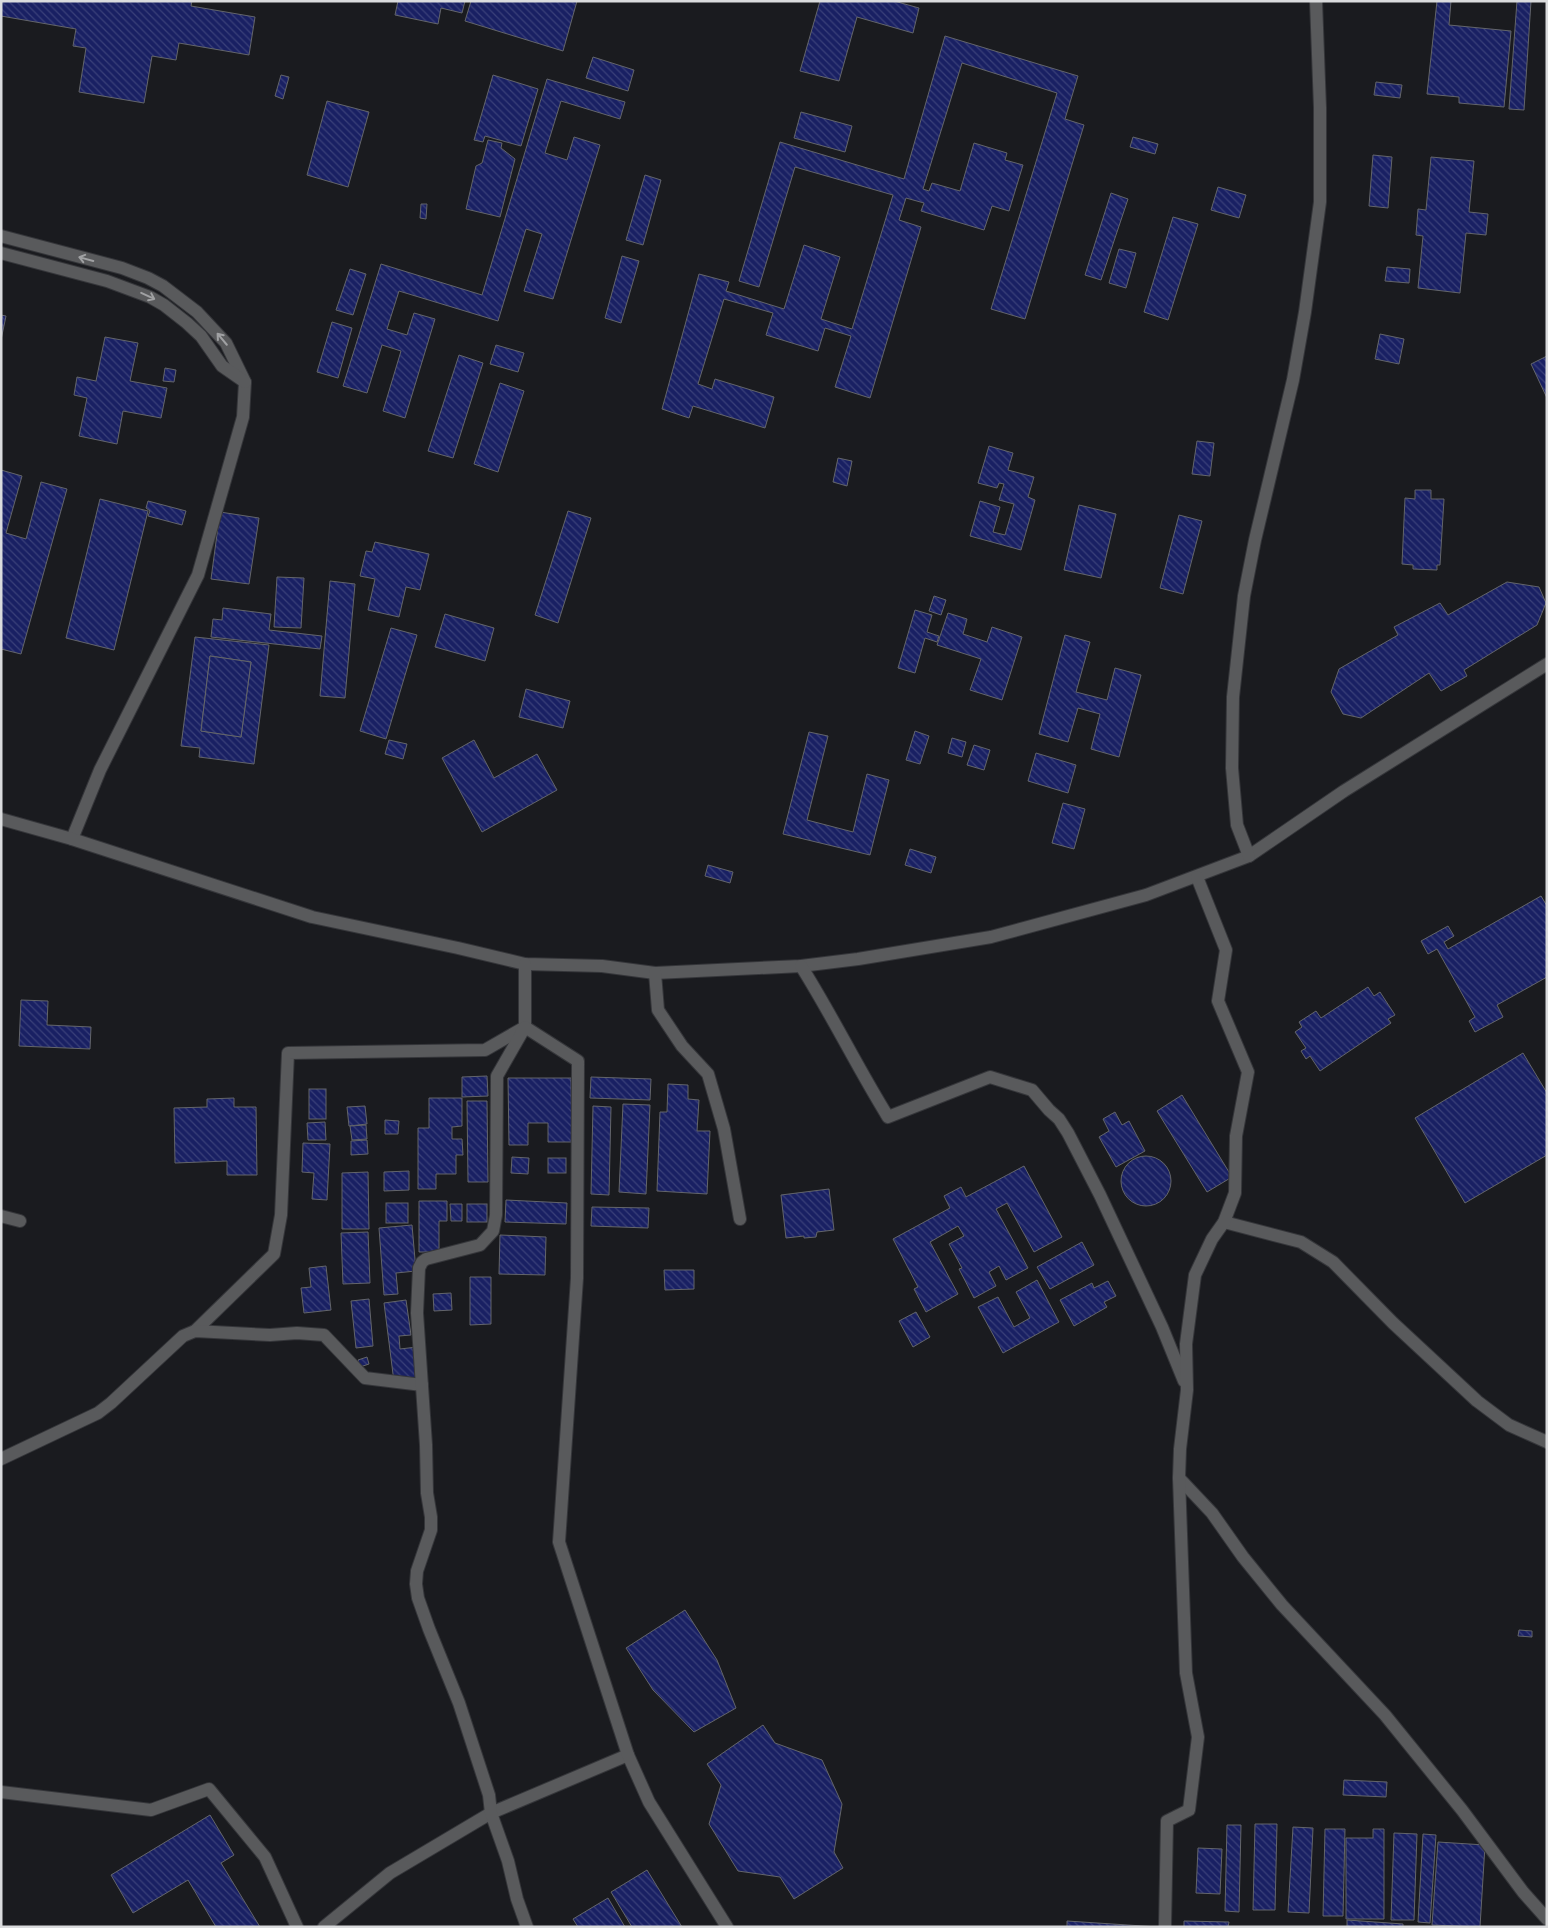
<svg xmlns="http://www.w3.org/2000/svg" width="1548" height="1928" viewBox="0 0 1548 1928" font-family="'Sofia Sans Condensed',sans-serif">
  <defs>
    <pattern id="building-back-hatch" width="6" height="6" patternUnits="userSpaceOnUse" patternTransform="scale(1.25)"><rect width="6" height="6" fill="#192063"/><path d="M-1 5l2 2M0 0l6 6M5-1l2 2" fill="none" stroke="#3a4079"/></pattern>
  </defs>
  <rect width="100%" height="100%" fill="#1a1b1f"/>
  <g fill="url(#building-back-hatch)" stroke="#63656a" fill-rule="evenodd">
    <polygon points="1,1 192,1 191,6 255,17 249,55 179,43 176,60 152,56 144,103 79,92 86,48 73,46 76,29 1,16"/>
    <polygon points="398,1 465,1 462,13 441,8 438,24 395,15"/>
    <polygon points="471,1 577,1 563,51 465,21"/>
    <polygon points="820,1 894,1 919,8 913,33 857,17 839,81 800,71"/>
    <polygon points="1437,1 1451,1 1449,25 1511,31 1504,107 1459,103 1459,97 1427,94"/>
    <polygon points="1517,1 1531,1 1524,110 1509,109"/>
    <polygon points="945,36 1078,76 1065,119 1084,125 1025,319 991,309 1057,93 962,63 923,189 929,191 932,183 960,191 974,143 1007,153 1005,160 1023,165 1009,211 992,206 984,230 921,211 924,203 906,198 899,220 921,227 870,398 835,387 851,336 825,328 818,351 766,335 773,313 724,299 698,384 712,389 715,379 774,397 765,428 693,406 689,418 662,409 699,274 729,282 726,291 784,309 804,245 840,257 821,319 852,329 893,195 795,167 759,287 739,281 780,142 904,179"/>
    <polygon points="593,57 634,70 628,91 586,78"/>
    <polygon points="281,75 289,77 283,99 275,96"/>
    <polygon points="493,75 538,89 521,146 485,136 483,142 474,140"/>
    <polygon points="547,79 625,102 620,119 561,101 545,153 567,160 574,137 600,145 553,299 524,291 542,234 526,229 498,321 399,291 387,329 407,335 414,313 435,319 405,418 383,411 401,351 382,345 367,393 343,386 381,264 482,295"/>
    <polygon points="1376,82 1402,85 1400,98 1374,95"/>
    <polygon points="327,101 369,112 348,187 307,175"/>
    <polygon points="801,112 852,126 845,152 794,138"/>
    <polygon points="1133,137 1158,144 1155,154 1130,147"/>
    <polygon points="488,140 502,143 501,148 515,159 500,217 466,209 476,166 482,163"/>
    <polygon points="1373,155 1392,157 1388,208 1369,206"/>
    <polygon points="1431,157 1474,161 1469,212 1488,214 1486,235 1466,233 1460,293 1418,288 1423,236 1416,235 1418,209 1426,210"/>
    <polygon points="645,175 661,180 643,245 626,240"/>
    <polygon points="1218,187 1246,195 1239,218 1211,210"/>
    <polygon points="1111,193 1128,199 1101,280 1085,275"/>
    <polygon points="421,204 427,204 426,219 420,218"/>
    <polygon points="1173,217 1198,224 1168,320 1144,312"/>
    <polygon points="1119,249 1136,253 1126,288 1109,283"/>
    <polygon points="622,256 639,261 621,323 605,318"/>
    <polygon points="1387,267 1410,269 1409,283 1385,281"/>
    <polygon points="350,269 366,274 353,315 336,310"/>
    <polygon points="1,315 6,316 1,340"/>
    <polygon points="332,322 352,328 338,378 317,372"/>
    <polygon points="1380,334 1404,339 1399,364 1375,359"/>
    <polygon points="105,337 138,343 130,381 167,388 161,418 123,411 117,444 79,436 87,398 74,395 77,377 96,381"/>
    <polygon points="496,345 524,353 518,372 490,364"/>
    <polygon points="459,355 483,363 453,458 428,451"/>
    <polygon points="1547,356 1547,398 1531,364"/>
    <polygon points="165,368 176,370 174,382 163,381"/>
    <polygon points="500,383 524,391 498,472 474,464"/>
    <polygon points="1197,441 1214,443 1210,476 1192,474"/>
    <polygon points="989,446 1013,453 1008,470 1034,477 1028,497 1035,500 1021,550 970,536 980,501 1000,507 993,532 1005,535 1014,504 999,500 1004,484 999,483 997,488 978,483"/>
    <polygon points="838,458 852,461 847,486 833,482"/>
    <polygon points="1,470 22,476 6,533 26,539 41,482 67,489 21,654 1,649"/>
    <polygon points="1415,490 1431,490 1431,499 1444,499 1440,565 1437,565 1437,570 1413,569 1413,565 1402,564 1405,498 1415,499"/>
    <polygon points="100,499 148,511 114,650 66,638"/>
    <polygon points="148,501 186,511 182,525 148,516 150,511 146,508"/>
    <polygon points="1079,505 1116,514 1101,578 1064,570"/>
    <polygon points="568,511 591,518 558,623 535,615"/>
    <polygon points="220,512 259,518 249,584 211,579"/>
    <polygon points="1179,515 1202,521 1183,594 1160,588"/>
    <polygon points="375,542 429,554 420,590 406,587 399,617 368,610 375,579 360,576 366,551 372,552"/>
    <polygon points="277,577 304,578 301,628 274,627"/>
    <polygon points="330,581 355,584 345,698 320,696"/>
    <polygon points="1507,582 1539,587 1546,603 1537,625 1464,670 1467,676 1441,691 1429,673 1361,718 1343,714 1331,692 1339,669 1398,635 1394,627 1440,603 1448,615"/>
    <polygon points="934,596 946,600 941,615 929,611"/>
    <polygon points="223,608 271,614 269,630 322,636 320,649 211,637 213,619 222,620"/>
    <polygon points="915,610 932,615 927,632 939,636 937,642 925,638 915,673 898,668"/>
    <polygon points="948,613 967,619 963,634 987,642 992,627 1022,637 1002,700 970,690 981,659 937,645"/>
    <polygon points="445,614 494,628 485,661 435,647"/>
    <polygon points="391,628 417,635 386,739 360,731"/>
    <polygon points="1065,635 1090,642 1076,692 1107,700 1115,668 1141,675 1119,757 1091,749 1100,714 1078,708 1068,742 1039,734"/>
    <path d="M 195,637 L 269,645 L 254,764 L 199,757 L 200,748 L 181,746 ZM 210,656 L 251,662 L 241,737 L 201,731 Z"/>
    <polygon points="210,656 251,662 241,737 201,731"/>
    <polygon points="526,689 570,701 563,728 519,717"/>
    <polygon points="915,731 929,736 920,764 906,760"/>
    <polygon points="809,732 828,736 807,820 853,832 867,774 889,780 870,855 783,834"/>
    <polygon points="952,738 966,742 962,757 948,753"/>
    <polygon points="389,740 407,744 403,759 385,754"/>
    <polygon points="474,740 494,778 537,754 557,790 482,832 442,758"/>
    <polygon points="974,745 990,750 984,770 967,765"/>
    <polygon points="1036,753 1076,765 1068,793 1028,781"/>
    <polygon points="1063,803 1085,809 1074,849 1052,843"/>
    <polygon points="910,849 936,857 931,873 905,865"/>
    <polygon points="708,865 733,872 730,883 705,876"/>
    <polygon points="1541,896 1547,906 1547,977 1497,1005 1503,1017 1475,1032 1469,1021 1475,1017 1437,949 1428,954 1421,941 1448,926 1454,936 1444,942 1448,949"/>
    <polygon points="1368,987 1374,996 1380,992 1395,1015 1388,1019 1391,1023 1320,1071 1310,1056 1306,1059 1301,1051 1306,1048 1295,1032 1302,1027 1299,1022 1316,1011 1321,1018"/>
    <polygon points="21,1000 48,1001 47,1025 91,1027 90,1049 19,1046"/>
    <polygon points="1523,1053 1547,1093 1547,1155 1465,1203 1415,1118"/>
    <polygon points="487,1076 488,1096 462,1097 462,1077"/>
    <polygon points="591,1077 651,1079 650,1100 590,1098"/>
    <polygon points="508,1078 571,1078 572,1142 548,1142 548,1123 528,1123 528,1145 509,1145"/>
    <polygon points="668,1084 688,1085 688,1099 699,1100 697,1131 710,1131 707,1194 657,1191 660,1112 667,1112"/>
    <rect x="309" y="1089" width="17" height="30"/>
    <polygon points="1182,1095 1232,1177 1207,1192 1157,1111"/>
    <polygon points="234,1098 234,1107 256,1107 257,1175 227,1175 227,1161 175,1163 174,1108 207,1107 207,1099"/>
    <polygon points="429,1098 462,1098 462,1126 452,1127 452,1139 462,1139 463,1155 456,1155 456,1174 436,1174 436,1189 418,1189 418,1128 429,1128"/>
    <polygon points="467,1101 487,1101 488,1182 468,1182"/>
    <polygon points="623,1104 650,1105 646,1194 619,1192"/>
    <polygon points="365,1106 367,1124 349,1126 347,1107"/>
    <polygon points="593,1106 611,1107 609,1195 591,1194"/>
    <polygon points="1115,1112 1122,1125 1129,1121 1145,1151 1116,1167 1099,1137 1109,1131 1103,1119"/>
    <polygon points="385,1120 399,1121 398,1134 385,1134"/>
    <polygon points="325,1122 326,1140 308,1140 307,1123"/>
    <polygon points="366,1125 367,1139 352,1140 350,1126"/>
    <polygon points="367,1140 368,1154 351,1155 351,1141"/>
    <polygon points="303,1143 330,1144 327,1200 312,1199 314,1173 302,1172"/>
    <circle cx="1146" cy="1181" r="25"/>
    <polygon points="512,1157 529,1158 528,1174 511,1173"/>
    <rect x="548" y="1158" width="18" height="15"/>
    <polygon points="1024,1166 1062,1237 1034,1252 1007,1203 996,1209 1028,1268 1006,1280 999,1266 989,1272 996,1286 974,1298 959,1269 962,1268 949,1244 964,1236 958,1226 930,1242 958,1294 926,1312 914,1289 918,1287 893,1239 950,1208 944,1196 961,1187 966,1197"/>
    <polygon points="409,1171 409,1190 384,1191 384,1172"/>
    <polygon points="368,1172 369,1229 342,1229 342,1173"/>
    <polygon points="829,1189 834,1230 817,1232 816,1237 804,1238 804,1236 786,1238 781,1195"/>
    <polygon points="506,1200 567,1203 566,1224 505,1222"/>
    <polygon points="419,1201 447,1201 447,1221 439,1221 439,1252 419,1252"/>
    <rect x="386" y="1203" width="22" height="20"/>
    <polygon points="450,1204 462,1204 462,1221 451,1221"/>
    <rect x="467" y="1204" width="20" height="18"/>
    <polygon points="592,1207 649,1208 648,1228 591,1226"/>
    <polygon points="412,1225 416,1271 396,1273 398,1294 384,1295 379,1228"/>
    <polygon points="368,1232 370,1283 343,1284 341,1233"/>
    <polygon points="500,1235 546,1237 545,1275 499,1274"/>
    <polygon points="1082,1242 1094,1265 1050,1289 1037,1267"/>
    <polygon points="326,1266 331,1310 304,1313 301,1288 311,1287 309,1268"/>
    <polygon points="664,1270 694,1270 694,1289 665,1290"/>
    <polygon points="470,1277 491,1277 491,1324 470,1325"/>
    <polygon points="1037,1280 1059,1322 1003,1353 978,1307 998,1297 1014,1327 1030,1318 1016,1292"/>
    <polygon points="1108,1281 1116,1296 1104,1302 1107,1307 1074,1326 1060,1300 1092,1283 1094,1288"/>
    <polygon points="451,1293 452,1310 434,1311 433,1294"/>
    <polygon points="369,1299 373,1346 356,1348 351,1301"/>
    <polygon points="406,1300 411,1335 399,1336 400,1349 417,1347 421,1378 394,1382 384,1303"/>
    <polygon points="916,1312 930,1337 913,1347 899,1321"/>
    <polygon points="367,1357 369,1364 360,1367 358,1360"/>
    <polygon points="685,1610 717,1660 736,1708 694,1732 653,1690 626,1648"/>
    <polygon points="1519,1630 1532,1631 1532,1637 1518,1636"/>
    <polygon points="763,1725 775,1743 822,1760 842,1804 834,1852 843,1868 794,1899 780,1877 738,1871 709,1824 721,1785 707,1764"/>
    <polygon points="1344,1780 1387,1782 1386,1797 1343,1795"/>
    <polygon points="210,1815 234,1855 221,1863 260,1927 216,1927 188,1880 133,1913 111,1875"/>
    <polygon points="1255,1824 1277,1824 1275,1910 1253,1910"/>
    <polygon points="1227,1825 1241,1825 1239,1912 1225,1911"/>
    <polygon points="1293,1827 1313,1828 1309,1913 1288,1912"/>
    <polygon points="1325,1829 1345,1829 1343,1916 1323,1916"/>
    <polygon points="1373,1829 1384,1829 1384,1919 1346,1919 1346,1838 1373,1838"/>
    <polygon points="1394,1833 1417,1834 1414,1920 1391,1920"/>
    <polygon points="1423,1834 1436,1835 1430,1923 1418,1922"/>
    <polygon points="1438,1842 1485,1845 1480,1927 1432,1925"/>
    <polygon points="1198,1848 1222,1849 1220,1894 1196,1893"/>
    <polygon points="647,1870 682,1927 632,1927 611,1892"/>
    <polygon points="608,1898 625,1927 578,1927 573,1919"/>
    <polygon points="1347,1920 1403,1924 1403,1927 1347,1927"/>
    <polygon points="1067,1921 1158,1927 1067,1927"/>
    <polygon points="1184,1921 1229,1922 1228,1927 1184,1927"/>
  </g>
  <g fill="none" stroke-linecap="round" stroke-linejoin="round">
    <defs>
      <g id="street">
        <polyline points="1,236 122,268 148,278 163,286 197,312 226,343 245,382 243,417 198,575 100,770 72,839"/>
        <polyline points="1,253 107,281 150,297 164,305 187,323 201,336 222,366 245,382"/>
        <polyline points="1,819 72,839 312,917 458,948 525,964 602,966 655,973 801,966 858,959 991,937 1146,895 1249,856 1344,791 1547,664"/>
        <polyline points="1249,856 1237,825 1232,768 1233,697 1244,596 1255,540 1293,380 1305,312 1320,202 1320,108 1316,1"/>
        <path d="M 801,966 C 832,1015 857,1067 888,1117 L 990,1077 L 1032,1090 L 1049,1110 L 1059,1119 L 1068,1133 L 1100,1195 L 1162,1327 L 1184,1381"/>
        <polyline points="655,973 658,1010 682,1046 708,1074 724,1129 740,1219"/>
        <polyline points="1,1216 20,1221"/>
        <polyline points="1224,1222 1301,1242 1333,1262 1393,1323 1477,1401 1509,1425 1547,1442"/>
        <polyline points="195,1331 274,1254 281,1215 288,1053 485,1050 525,1027 525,964"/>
        <polyline points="1,1459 98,1413 111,1403 183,1336 195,1331 270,1335 297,1333 324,1335 365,1378 422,1385"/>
        <polyline points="1179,1478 1212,1513 1243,1557 1282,1605 1385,1715 1462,1810 1523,1892 1547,1919"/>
        <polyline points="1,1792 151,1810 209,1789 265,1857 297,1927"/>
        <polyline points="324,1927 390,1873 491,1813 628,1755"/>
        <polyline points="527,1927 517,1899 508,1861 491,1813 489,1795 459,1703 429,1629 418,1598 416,1584 417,1571 431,1530 431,1517 427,1493 426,1445 417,1313 419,1268 422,1262 426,1259 480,1245 493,1231 496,1215 497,1076 525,1027 578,1061 577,1278 559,1542 628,1755 649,1802 727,1927"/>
        <polyline points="1165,1927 1167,1821 1189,1810 1198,1737 1186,1673 1179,1478 1180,1449 1187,1390 1186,1344 1195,1275 1212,1239 1224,1222 1235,1193 1236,1136 1248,1072 1218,1001 1226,950 1197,877"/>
      </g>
    </defs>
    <use href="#street" stroke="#35363a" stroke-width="14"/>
    <use href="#street" stroke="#595a5c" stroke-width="12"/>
  </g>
  <defs><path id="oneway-shaft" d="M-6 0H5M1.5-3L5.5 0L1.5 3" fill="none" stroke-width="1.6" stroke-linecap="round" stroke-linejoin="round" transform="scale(1.25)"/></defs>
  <g stroke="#a0a1a3">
    <use href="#oneway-shaft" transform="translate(86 259) rotate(-165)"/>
    <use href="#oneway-shaft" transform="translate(148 296) rotate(25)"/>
    <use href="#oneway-shaft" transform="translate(222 339) rotate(-130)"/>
  </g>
  <rect width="1548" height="1928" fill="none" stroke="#dadbdd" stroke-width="5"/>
</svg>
